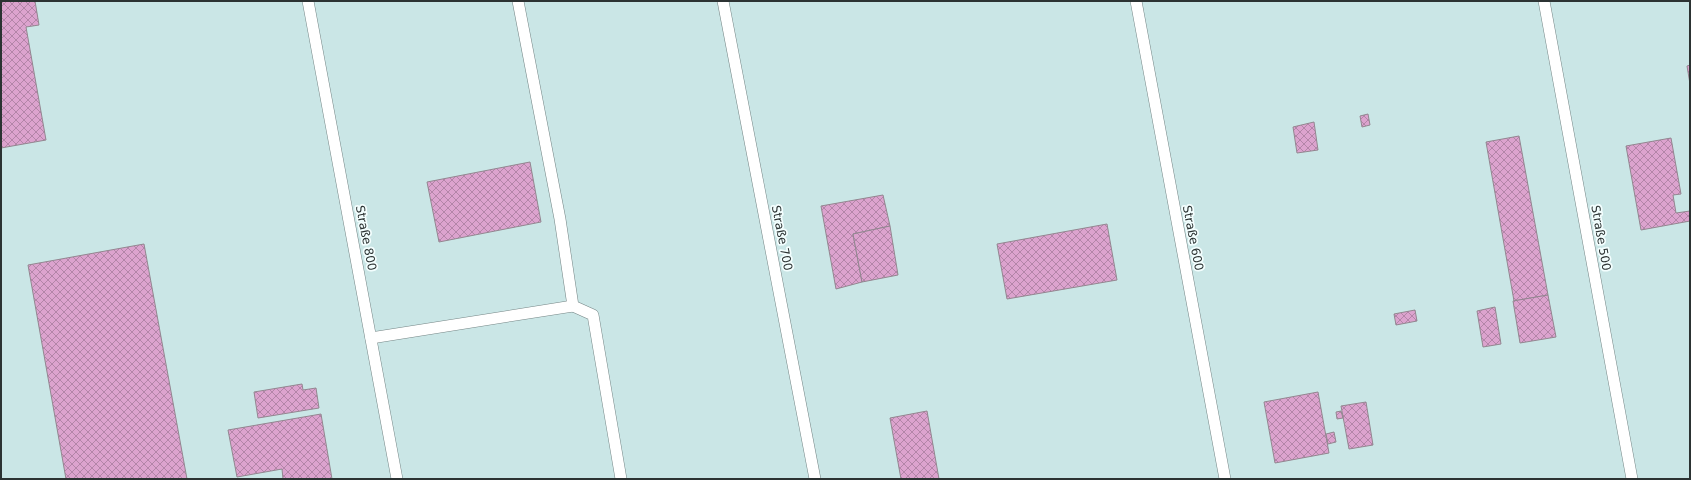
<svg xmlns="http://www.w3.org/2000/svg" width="1691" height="480" viewBox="0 0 1691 480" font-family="'DejaVu Sans',sans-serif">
  <defs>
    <pattern id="building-cross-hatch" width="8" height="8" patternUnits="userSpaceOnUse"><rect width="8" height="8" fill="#dca3ce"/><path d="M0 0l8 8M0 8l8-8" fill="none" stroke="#b385a8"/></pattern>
  </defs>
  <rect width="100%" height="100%" fill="#e0f3f2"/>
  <rect fill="#cae6e6" x="1" y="1" width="1689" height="478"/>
  <g fill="url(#building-cross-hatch)" stroke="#938690">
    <polygon points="1,1 35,1 39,25 26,27 46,140 1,148"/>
    <polygon points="1690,65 1690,84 1687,66"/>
    <polygon points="1368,114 1370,125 1362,127 1360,116"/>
    <polygon points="1314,122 1318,150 1297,153 1293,127"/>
    <polygon points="1519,136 1548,295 1514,301 1486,142"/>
    <polygon points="1671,138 1681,194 1673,195 1676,213 1690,211 1690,221 1641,230 1626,146"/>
    <polygon points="530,162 541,222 439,242 427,182"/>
    <polygon points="883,195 890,226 853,234 862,282 836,289 821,206"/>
    <polygon points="1107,224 1117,280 1007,299 997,244"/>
    <polygon points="890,226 898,275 862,282 853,234"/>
    <polygon points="144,244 187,479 66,479 28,265"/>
    <polygon points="1548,295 1556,337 1520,343 1513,301"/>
    <polygon points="1495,307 1501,344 1483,347 1477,311"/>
    <polygon points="1415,310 1417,321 1396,325 1394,314"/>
    <polygon points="302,384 303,390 316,388 319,408 258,418 254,392"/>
    <polygon points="1318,392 1329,453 1275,463 1264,402"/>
    <polygon points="1366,402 1373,445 1349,449 1341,406"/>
    <polygon points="927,411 939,479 901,479 890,418"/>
    <polygon points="1341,411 1343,418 1337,419 1336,412"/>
    <polygon points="321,414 332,479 283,479 282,469 237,477 228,430"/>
    <polygon points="1334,432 1336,442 1328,444 1326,434"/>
  </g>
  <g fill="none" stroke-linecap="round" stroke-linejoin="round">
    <defs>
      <g id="lane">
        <polyline points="308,1 397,479"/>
        <polyline points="518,1 560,219 573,306 593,315 621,479"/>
        <polyline points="723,1 815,479"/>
        <polyline points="1136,1 1225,479"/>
        <polyline points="1544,1 1632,479"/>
        <polyline points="371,338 573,306"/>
      </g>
    </defs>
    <use href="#lane" stroke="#748585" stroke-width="12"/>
    <use href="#lane" stroke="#fff" stroke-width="11"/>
  </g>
  <g text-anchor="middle" stroke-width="3.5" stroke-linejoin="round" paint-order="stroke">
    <g font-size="12" fill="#2c3333" stroke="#f3fefe">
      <text transform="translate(366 238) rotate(79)" y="4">Straße 800</text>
      <text transform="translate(782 238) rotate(79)" y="4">Straße 700</text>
      <text transform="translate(1193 238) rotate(79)" y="4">Straße 600</text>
      <text transform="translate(1601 238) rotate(80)" y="4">Straße 500</text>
    </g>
  </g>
  <rect width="1691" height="480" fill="none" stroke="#2c3333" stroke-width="4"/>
</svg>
